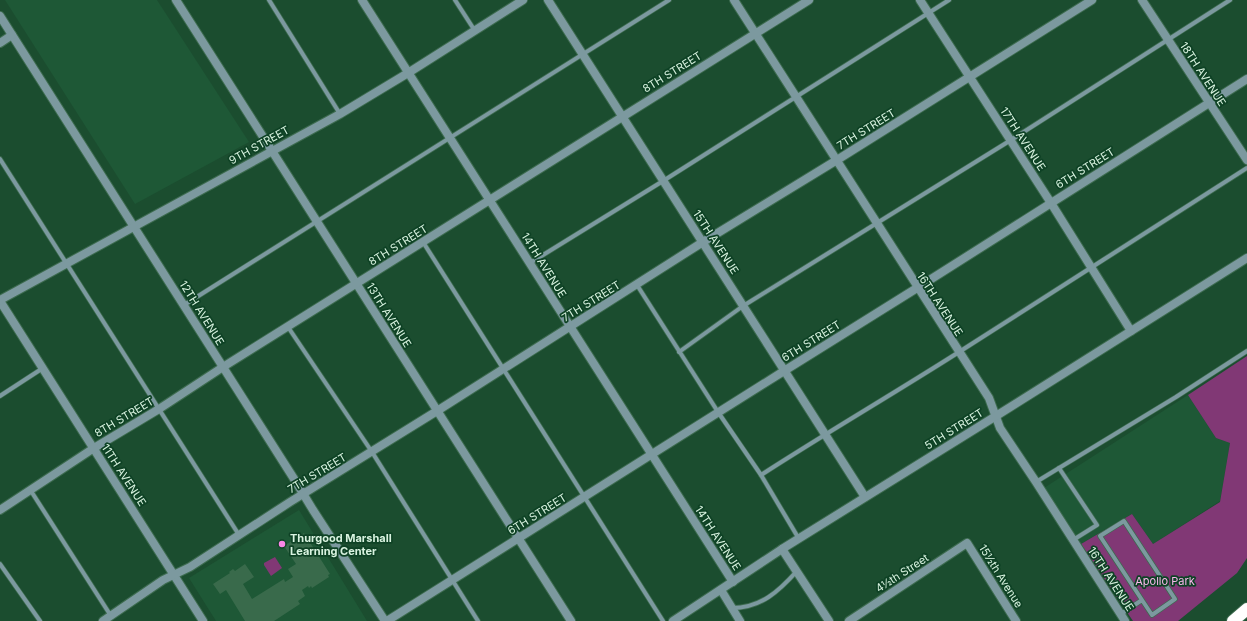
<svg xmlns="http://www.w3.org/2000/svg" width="1247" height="621" viewBox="0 0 1247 621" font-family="Inter,sans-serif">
  <rect width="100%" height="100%" fill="#1b4d2f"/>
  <g fill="#1e5836">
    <polygon points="5,0 157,0 249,142 135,204"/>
    <polygon points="1188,395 1216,438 1230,443 1220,501 1153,544 1132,514 1081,544 1044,488"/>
    <polygon points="299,510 367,621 216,621 189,578"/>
  </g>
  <g fill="#813875">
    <polygon points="1247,356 1247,558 1237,573 1178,621 1133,621 1081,544 1132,514 1153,544 1220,502 1230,443 1216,438 1188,395"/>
    <polygon points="275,557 282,568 271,576 264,565 264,563"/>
  </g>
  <polygon fill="#396a4b" points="304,533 330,574 328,575 329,577 312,588 311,586 309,588 308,586 302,590 305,596 298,601 300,604 274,621 245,621 226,590 220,594 213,584 230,573 229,572 233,569 235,571 245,564 254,577 243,584 252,599 284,579 285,582 293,577 288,569 296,564 284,546"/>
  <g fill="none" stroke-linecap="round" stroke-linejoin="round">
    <defs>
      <g id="service">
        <polyline points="269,0 340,114"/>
        <polyline points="455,0 475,31"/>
        <polyline points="0,159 239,535"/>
        <polyline points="423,242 663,621"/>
        <polyline points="530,263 663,181 949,0"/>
        <polyline points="637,285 718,412 761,475 799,539"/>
        <polyline points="184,305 669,0"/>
        <polyline points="288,327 372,452 478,621"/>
        <polyline points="679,352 743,306 1011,140 1230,0"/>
        <polyline points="0,396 43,368"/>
        <polyline points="1059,468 1097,525 1073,540"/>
        <path d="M 761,475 C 826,433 893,394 959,352 C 1055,291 1151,229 1247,168"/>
        <polyline points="1036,482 1176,397 1247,351"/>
        <polyline points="31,491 111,616"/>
        <polyline points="0,564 40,621"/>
        <path d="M 732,608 C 761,608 779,591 797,571"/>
        <polyline points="1121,614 1142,600 1100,536 1124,521 1175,599 1152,615 1142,600"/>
      </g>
      <g id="minor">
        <polyline points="176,0 571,621"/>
        <polyline points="362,0 733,582"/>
        <polyline points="548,0 865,497"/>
        <polyline points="734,0 989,398 1000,428 1036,482 1125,621"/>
        <polyline points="920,0 1051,203 1131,331"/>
        <polyline points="0,16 296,482 313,510 385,621"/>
        <polyline points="0,43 12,35"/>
        <polyline points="0,301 203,621"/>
        <polyline points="0,510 94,448 159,409 223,367 809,0"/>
        <polyline points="782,549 829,621"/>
        <polyline points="721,590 740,621"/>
        <polyline points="103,621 163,580 190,567 290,502 437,411 703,242 837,160 1092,0"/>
        <polyline points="387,621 784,371 917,288 1247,79"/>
        <polyline points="673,621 782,549 996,416 1247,258"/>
        <polyline points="849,621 967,543 1016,621"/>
      </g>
      <g id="tertiary">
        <polyline points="1142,0 1247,160"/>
        <polyline points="0,300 340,114 408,73 523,0"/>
      </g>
      <polyline id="motorway" points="1233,621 1247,609"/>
    </defs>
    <use href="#service" stroke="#3d6b4f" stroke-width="5.5"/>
    <use href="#minor" stroke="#3d6b4f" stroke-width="10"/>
    <use href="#tertiary" stroke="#3d6b4f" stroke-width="10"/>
    <use href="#motorway" stroke="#3d6b4f" stroke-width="14"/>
    <use href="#service" stroke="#7c999f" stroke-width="4"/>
    <use href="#minor" stroke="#7c999f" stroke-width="8"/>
    <use href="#tertiary" stroke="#7c999f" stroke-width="8"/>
    <use href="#motorway" stroke="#fff" stroke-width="12"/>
  </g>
  <circle fill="#fb87e6" stroke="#0e4225" stroke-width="1.5" cx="282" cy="544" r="4"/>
  <g text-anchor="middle" stroke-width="3.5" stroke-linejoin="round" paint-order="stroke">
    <g font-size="11" fill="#d9f3e0" stroke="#0e4225">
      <text transform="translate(672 72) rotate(-32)" y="4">8TH STREET</text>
      <text transform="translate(1203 74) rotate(57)" y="4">18TH AVENUE</text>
      <text transform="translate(866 129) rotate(-32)" y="4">7TH STREET</text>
      <text transform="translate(1023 139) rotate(57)" y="4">17TH AVENUE</text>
      <text transform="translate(259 145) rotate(-29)" y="4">9TH STREET</text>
      <text transform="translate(1085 168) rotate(-32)" y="4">6TH STREET</text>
      <text transform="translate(716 242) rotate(57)" y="4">15TH AVENUE</text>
      <text transform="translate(398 245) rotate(-32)" y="4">8TH STREET</text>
      <text transform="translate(544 265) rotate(58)" y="4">14TH AVENUE</text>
      <text transform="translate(591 301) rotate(-32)" y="4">7TH STREET</text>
      <text transform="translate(940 304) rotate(57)" y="4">16TH AVENUE</text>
      <text transform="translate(202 313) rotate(58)" y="4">12TH AVENUE</text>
      <text transform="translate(389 315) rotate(58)" y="4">13TH AVENUE</text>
      <text transform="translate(811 341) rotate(-32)" y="4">6TH STREET</text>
      <text transform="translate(124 417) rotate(-31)" y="4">8TH STREET</text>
      <text transform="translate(954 429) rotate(-32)" y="4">5TH STREET</text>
      <text transform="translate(317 473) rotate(-31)" y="4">7TH STREET</text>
      <text transform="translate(124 475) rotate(57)" y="4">11TH AVENUE</text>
      <text transform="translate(537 514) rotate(-32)" y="4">6TH STREET</text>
      <text transform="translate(718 538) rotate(57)" y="4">14TH AVENUE</text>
      <text transform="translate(902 573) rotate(-33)" y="4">4½th Street</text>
      <text transform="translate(1001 576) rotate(58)" y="4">15½th Avenue</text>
      <text transform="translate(1111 579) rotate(57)" y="4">16TH AVENUE</text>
    </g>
    <g font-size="11" font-weight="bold" fill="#d9f3e0" stroke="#0e4225" text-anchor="start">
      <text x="290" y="542">Thurgood Marshall<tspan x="290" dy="13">Learning Center</tspan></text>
    </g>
    <g font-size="11" fill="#fab8ec" stroke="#0e4225">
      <text x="1165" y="585">Apollo Park</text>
    </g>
  </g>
</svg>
